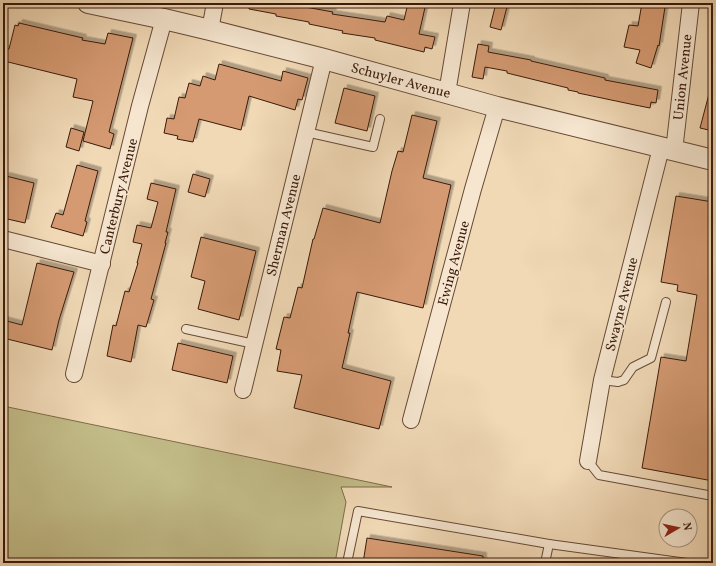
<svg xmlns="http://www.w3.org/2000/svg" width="716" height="566" viewBox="0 0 716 566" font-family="Vollkorn,serif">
  <defs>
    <filter id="shadow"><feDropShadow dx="3.5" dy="-3.5" stdDeviation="0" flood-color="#0004"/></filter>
  </defs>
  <rect width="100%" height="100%" fill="#f1d9b6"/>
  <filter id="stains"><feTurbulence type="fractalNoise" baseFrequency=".005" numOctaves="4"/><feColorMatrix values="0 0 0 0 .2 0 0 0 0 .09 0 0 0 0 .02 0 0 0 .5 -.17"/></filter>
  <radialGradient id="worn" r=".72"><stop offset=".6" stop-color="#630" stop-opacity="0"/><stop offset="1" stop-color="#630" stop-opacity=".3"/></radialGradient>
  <polygon fill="#c2bc88" stroke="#7e6b49" points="3,406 392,487 341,487 346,502 335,563 3,563"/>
  <g fill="#d59a72" stroke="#391a0a" filter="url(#shadow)">
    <polygon points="249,3 301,3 300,6 333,12 332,14 385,22 387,16 404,20 408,3 426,3 419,34 435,37 432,49 425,47 424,52 375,40 375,38 342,33 343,31 309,24 309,22 276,16 276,14 249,9"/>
    <polygon points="496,3 508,3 501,30 490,27"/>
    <polygon points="642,3 665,7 659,46 658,45 651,68 636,63 640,50 624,47 629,25 638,26"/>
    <polygon points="19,23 83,38 82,40 105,44 108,33 133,38 109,132 114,134 110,149 83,141 93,101 73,97 77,79 4,61 6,49 9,49 15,25 18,26"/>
    <polygon points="478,44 489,46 488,52 531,60 531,61 605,78 605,80 658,90 656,103 651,102 650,108 635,105 578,93 578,92 568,90 568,88 507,73 507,71 485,67 483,79 472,77"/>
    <polygon points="219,64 281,81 283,71 308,78 302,100 298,99 295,110 249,96 241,130 199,119 193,142 177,139 178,136 164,133 167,118 174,119 179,97 185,98 189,83 200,86 203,76 215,80"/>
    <polygon points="344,88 375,96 367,131 335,123"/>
    <polygon points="709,94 713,94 713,131 700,128"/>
    <polygon points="412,115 437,121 423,178 451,185 423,308 357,292 348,333 350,333 342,368 391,381 379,429 294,408 302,375 277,371 281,350 276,349 284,317 290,318 298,287 302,288 313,239 314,239 323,208 380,223 392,171 398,151 403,152"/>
    <polygon points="71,128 84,132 79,151 66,147"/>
    <polygon points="77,165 98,171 85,221 87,222 83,236 51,227 56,213 63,215"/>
    <polygon points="193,174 210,179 205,197 188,192"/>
    <polygon points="6,176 34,183 25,223 3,218 3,191"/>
    <polygon points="151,183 176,189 166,232 168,232 165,243 166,243 151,299 154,300 146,327 138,325 131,362 107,356 113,325 116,326 125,291 129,292 138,263 137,263 142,244 133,242 137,225 151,228 158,202 147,199"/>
    <polygon points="676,196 713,202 713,481 642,468 661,357 686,361 697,295 677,291 678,285 661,282"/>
    <polygon points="201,237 256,251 239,320 198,309 205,281 191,277"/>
    <polygon points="37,263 74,272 59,320 52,350 3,338 3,320 22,325"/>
    <polygon points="178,343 233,356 227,383 172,370"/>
    <polygon points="367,538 483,556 483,563 363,563"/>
  </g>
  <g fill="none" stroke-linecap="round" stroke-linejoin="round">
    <defs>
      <g id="service">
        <polyline points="306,132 373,147 380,119"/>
        <polyline points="186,329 254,344"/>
        <polyline points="602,380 618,382 624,380 633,367 651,358 666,302"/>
        <polyline points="588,461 599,475 713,496"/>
        <polyline points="347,563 358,511 549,544 687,563"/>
        <polyline points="545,563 549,544"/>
      </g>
      <g id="minor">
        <polyline points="210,30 215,3"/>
        <polyline points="447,93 462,3"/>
        <polyline points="674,151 691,3"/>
        <polyline points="3,239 102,264"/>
        <polyline points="74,374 140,106 164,19"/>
        <polyline points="243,390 324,59"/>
        <polyline points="411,420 473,189 497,107"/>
        <polyline points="588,461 602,380 661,148"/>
      </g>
      <polyline id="tertiary" points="88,3 164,19 210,30 324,59 497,107 713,160"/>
    </defs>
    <use href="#service" stroke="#674a35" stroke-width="10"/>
    <use href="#minor" stroke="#674a35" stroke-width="18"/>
    <use href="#tertiary" stroke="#674a35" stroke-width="22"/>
    <use href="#service" stroke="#f6e6d0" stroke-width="8"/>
    <use href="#minor" stroke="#f6e6d0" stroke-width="16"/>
    <use href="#tertiary" stroke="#f6e6d0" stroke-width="20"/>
  </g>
  <g text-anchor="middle" stroke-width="3" stroke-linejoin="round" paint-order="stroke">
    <g font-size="14" fill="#391a0a" stroke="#f6e6d0">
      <text transform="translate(682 77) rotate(-84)" y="5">Union Avenue</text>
      <text transform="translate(401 80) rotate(15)" y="5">Schuyler Avenue</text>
      <text transform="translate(118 196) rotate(-76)" y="5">Canterbury Avenue</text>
      <text transform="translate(283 225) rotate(-76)" y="5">Sherman Avenue</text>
      <text transform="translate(453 263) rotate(-75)" y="5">Ewing Avenue</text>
      <text transform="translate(621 304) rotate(-76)" y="5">Swayne Avenue</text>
    </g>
  </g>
  <rect width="716" height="566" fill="none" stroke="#f1d9b6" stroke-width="16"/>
  <rect x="4" y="4" width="708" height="558" fill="none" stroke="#391a0a" stroke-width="2"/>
  <rect x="8" y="8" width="700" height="550" fill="none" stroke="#391a0a"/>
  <g transform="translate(678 528) rotate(81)"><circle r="19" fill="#f6e6d0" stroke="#aa9481"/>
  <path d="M0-3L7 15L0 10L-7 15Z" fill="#8f2418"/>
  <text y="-6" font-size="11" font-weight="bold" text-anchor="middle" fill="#391a0a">N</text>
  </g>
  <rect width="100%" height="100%" filter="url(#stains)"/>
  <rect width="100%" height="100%" fill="url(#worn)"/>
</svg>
